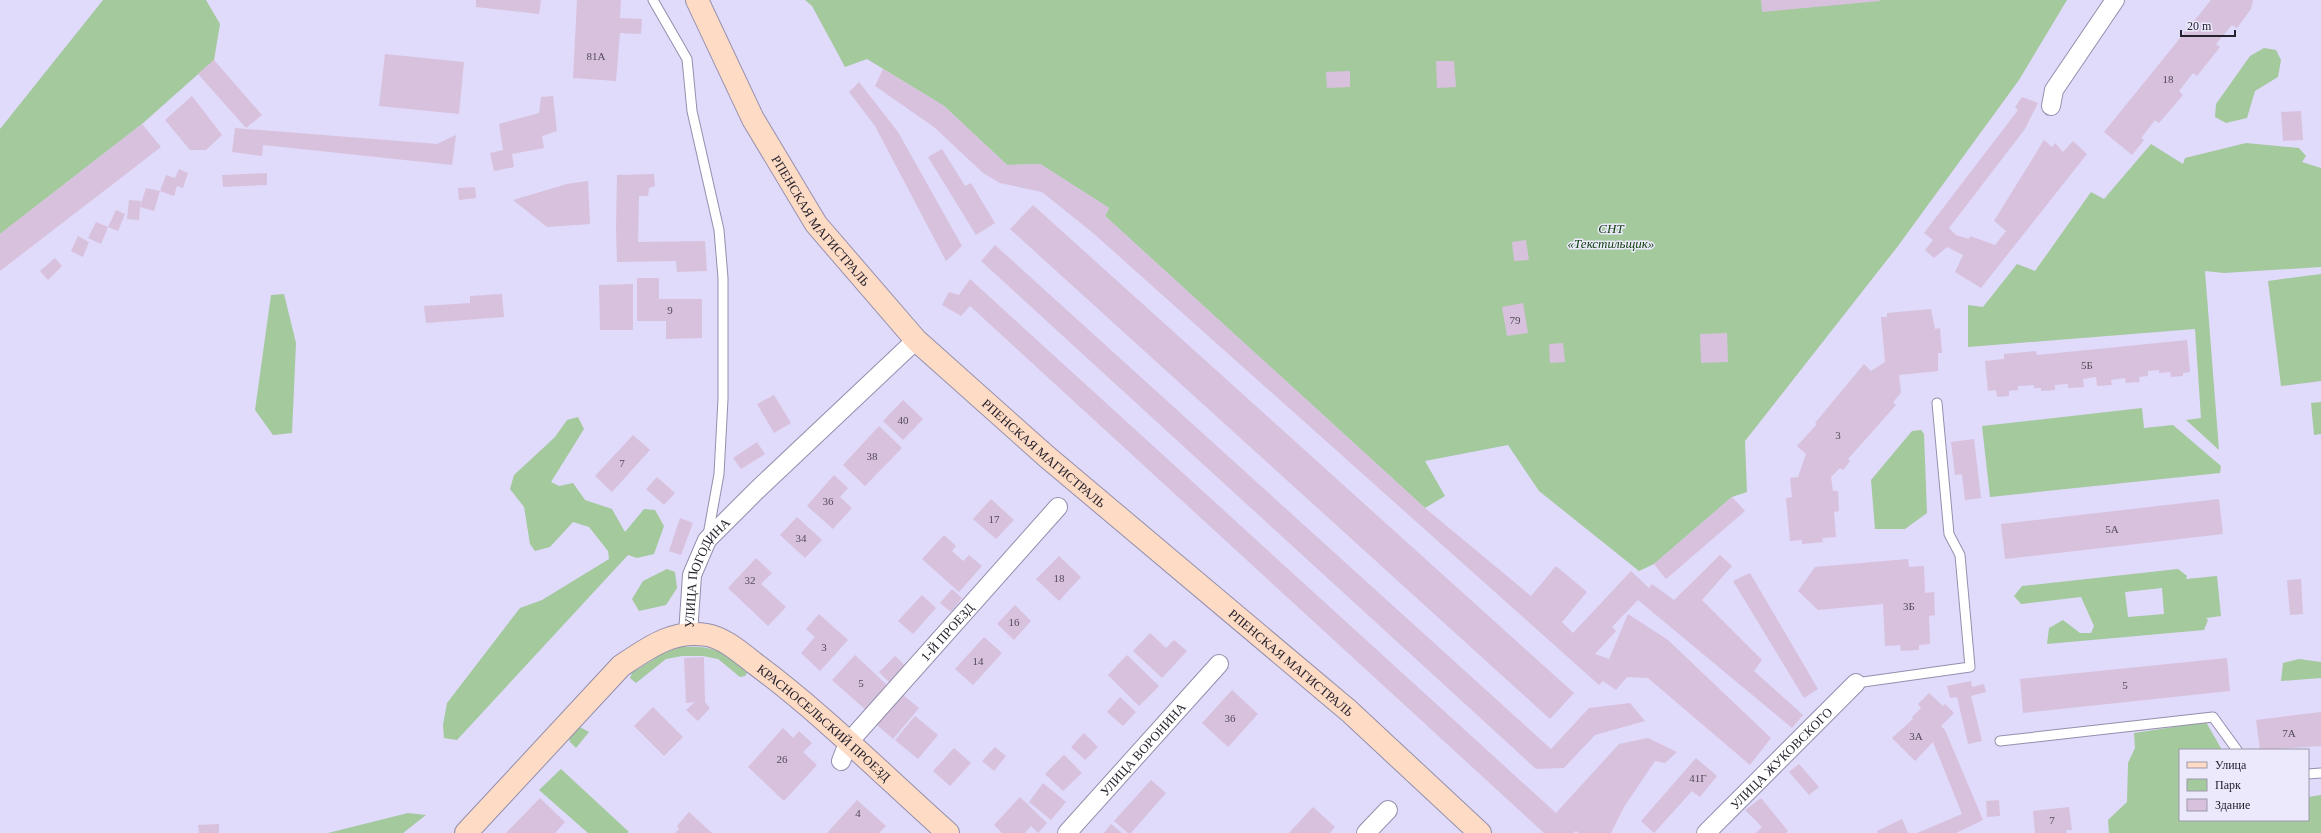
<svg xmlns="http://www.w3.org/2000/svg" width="2321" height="833" viewBox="0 0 2321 833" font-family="'Times New Roman',serif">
  <rect width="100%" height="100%" fill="#e0dafb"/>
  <g fill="#a3c99d" fill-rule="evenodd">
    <polygon points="103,0 206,0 220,24 214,60 142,124 0,234 0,129"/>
    <polygon points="805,0 2067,0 2019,80 1898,246 1745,441 1747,492 1732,497 1654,564 1639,571 1539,491 1508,445 1425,461 1445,496 1425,508 1105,216 1109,208 1040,164 1007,165 944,106 867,59 845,67 812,6"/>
    <polygon points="2264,48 2276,50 2281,60 2278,77 2255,91 2247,118 2226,123 2215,117 2216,104 2250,56"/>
    <polygon points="2246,143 2299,148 2306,156 2302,162 2321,168 2321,267 2224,273 2205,271 2219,450 2186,420 2201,418 2195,329 1968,347 1968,305 1983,307 2017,264 2035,271 2091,192 2104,199 2151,144 2183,164 2185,158"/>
    <polygon points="2321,274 2321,381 2281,386 2268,281"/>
    <polygon points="284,294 296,343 292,433 273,435 255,410 271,295"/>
    <polygon points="2321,402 2321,434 2314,435 2311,403"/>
    <polygon points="2142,408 2144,428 2173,425 2221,466 2220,473 1990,497 1982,426"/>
    <polygon points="578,417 584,429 551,482 559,486 573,483 585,500 612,509 625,532 644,509 655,510 664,526 654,554 637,558 628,555 457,740 444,738 443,725 447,703 520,608 542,600 609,559 608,551 589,527 573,522 550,547 535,551 530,544 524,507 510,489 514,475 555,437 567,420"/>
    <polygon points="1921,430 1924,434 1927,513 1905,529 1875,529 1871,480 1912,431"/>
    <polygon points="667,569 675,572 677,588 666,605 639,611 632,599 643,581"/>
    <path d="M 2178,569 L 2187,576 L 2186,579 L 2217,576 L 2221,616 L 2206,618 L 2208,620 L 2204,630 L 2047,644 L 2049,628 L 2063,620 L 2080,633 L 2091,633 L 2094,626 L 2081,597 L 2021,604 L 2014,596 L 2022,586 ZM 2162,588 L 2164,614 L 2128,617 L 2125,592 Z"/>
    <path d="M 681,647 C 714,646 720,650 747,669 L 747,673 L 745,676 L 740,677 L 718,659 L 703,656 L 682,656 L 666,659 L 636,683 L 630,678 L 632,673 L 663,653 Z"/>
    <polygon points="2299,659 2321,662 2321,678 2281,681 2283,663"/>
    <polygon points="2206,722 2222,750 2180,750 2180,820 2308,820 2308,797 2321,795 2321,833 2109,833 2108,820 2127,802 2128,763 2135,748 2134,733"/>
    <polygon points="578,726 589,732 576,748 570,742 568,735"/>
    <polygon points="561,769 629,832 627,833 588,833 539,790"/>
    <polygon points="408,813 426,815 403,833 328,833"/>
  </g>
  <g fill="#d8c1dc">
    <polygon points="476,0 541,0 539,14 476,7"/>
    <polygon points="577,0 621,0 620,18 642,19 641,34 620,33 616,81 573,78"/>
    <polygon points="1761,0 1880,0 1880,1 1762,12"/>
    <polygon points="2211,0 2253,0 2251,9 2237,28 2232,25 2216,44 2220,47 2197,76 2193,73 2179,91 2183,95 2159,123 2155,120 2141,138 2144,140 2132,155 2104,132"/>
    <polygon points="385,54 464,62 459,114 379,106"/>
    <polygon points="214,60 262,115 246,128 198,74"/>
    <polygon points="1436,61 1454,61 1456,87 1437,88"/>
    <polygon points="883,69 944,106 1007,165 1040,164 1109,208 1105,216 1425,508 1531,596 1556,566 1587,592 1562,622 1573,633 1631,571 1649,588 1652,584 1674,600 1720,555 1732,566 1702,600 1762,660 1754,671 1803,715 1792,728 1638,600 1612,627 1616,631 1595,654 1609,659 1628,614 1668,640 1771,738 1750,765 1648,678 1627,677 1616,690 1603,681 1599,685 1093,233 1042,192 1000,183 983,173 934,127 875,86"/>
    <polygon points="1350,71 1350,87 1327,88 1326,72"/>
    <polygon points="859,82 898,132 962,246 946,261 875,126 849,92"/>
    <polygon points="192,96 222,135 206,150 190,150 165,120"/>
    <polygon points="553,96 557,131 542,136 544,148 512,154 514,167 494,171 490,153 503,150 499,124 539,113 541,97"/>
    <polygon points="2022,97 2038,103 2025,129 1949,228 1956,235 1969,239 1970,236 1995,245 2006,231 1994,221 2044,140 2052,147 2055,143 2063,152 2073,141 2087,154 1981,288 1955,272 1963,255 1947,247 1934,258 1925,250 1933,240 1924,233 2018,110 2015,107"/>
    <polygon points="2301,111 2303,140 2283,141 2281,112"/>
    <polygon points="142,124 161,147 0,271 0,234"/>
    <polygon points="235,128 437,144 456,135 452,165 263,145 262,156 232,152"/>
    <polygon points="942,149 965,186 971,183 995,223 976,235 928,157"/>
    <polygon points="179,169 188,173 183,188 177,186 174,196 160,191 166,175 175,178"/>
    <polygon points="267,173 267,185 223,187 222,175"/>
    <polygon points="654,174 655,186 649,188 648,196 639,196 638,242 705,241 707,271 677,272 676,261 617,262 616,228 617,175"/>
    <polygon points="588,181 590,224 547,227 513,200 567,184"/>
    <polygon points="475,187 476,198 459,200 458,188"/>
    <polygon points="146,188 160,191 154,211 140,207 139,220 127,219 129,200 141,201 140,207"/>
    <polygon points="1033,205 1574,693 1550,719 1010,229"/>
    <polygon points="116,210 125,214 118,231 108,227"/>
    <polygon points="96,222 108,227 101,244 88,238"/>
    <polygon points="78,236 89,242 83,257 71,251"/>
    <polygon points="1526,240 1529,260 1514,261 1512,242"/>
    <polygon points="995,245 1551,749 1589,708 1630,703 1645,721 1595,735 1564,768 1536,769 981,261"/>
    <polygon points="55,258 62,266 48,280 40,271"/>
    <polygon points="637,278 659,278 659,299 702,299 702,338 666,339 666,321 637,321"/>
    <polygon points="970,279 1556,813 1619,744 1648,738 1677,752 1665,763 1655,761 1624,807 1611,833 1579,833 1576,831 1573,833 1544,833 970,306 961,316 942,305 949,292 959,295"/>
    <polygon points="633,284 633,330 600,330 599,285"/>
    <polygon points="502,294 504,317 426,323 424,306 470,303 470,296"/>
    <polygon points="1523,303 1528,333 1507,336 1502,307"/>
    <polygon points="1931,309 1935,329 1940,328 1942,353 1938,353 1938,371 1899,375 1901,393 1893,402 1896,405 1848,459 1850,461 1843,470 1840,468 1831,477 1833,491 1838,491 1839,511 1834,512 1836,537 1822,538 1823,542 1802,544 1802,540 1790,541 1786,498 1792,497 1790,478 1798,477 1806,454 1797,446 1817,424 1815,423 1864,364 1871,371 1885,362 1881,317 1887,317 1887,313"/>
    <polygon points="1727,333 1728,362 1701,363 1700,334"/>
    <polygon points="2187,340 2190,372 2183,373 2183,376 2171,377 2170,372 2159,373 2159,370 2148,371 2148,376 2139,377 2140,382 2126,383 2125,378 2111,380 2112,385 2097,386 2096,377 2083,379 2084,387 2068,388 2068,384 2055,385 2055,390 2041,391 2041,388 2034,388 2034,385 2018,386 2018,390 2009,391 2009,396 1997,397 1996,390 1988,391 1985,361 2004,359 2004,354 2036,351 2037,355"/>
    <polygon points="1563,343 1565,362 1550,363 1549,344"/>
    <polygon points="774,395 791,423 774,433 757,404"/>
    <polygon points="903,400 923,419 903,440 883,421"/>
    <polygon points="879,426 902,448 865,486 843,465"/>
    <polygon points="633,435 650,450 612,492 595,476"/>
    <polygon points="1974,439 1981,498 1965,500 1962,474 1955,475 1951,442"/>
    <polygon points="757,442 765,454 741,469 733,458"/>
    <polygon points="834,475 848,488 840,497 852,508 833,529 807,506"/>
    <polygon points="657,477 675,493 664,505 646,489"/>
    <polygon points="1732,497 1745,511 1666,579 1654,564"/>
    <polygon points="991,499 1014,520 996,539 973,519"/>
    <polygon points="2219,499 2223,534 2005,559 2001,524"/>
    <polygon points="797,517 822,540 805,558 780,535"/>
    <polygon points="680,518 693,523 681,555 669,551"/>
    <polygon points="944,535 956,546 952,551 963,561 969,555 982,566 959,592 922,559"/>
    <polygon points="1059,556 1081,577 1059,601 1036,579"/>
    <polygon points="756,558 772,573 761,584 786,607 768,626 728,588"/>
    <polygon points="1908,559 1909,567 1924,566 1925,593 1934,592 1935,615 1929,616 1930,644 1919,645 1919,650 1901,651 1900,645 1885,646 1883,604 1818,610 1798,591 1815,567"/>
    <polygon points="1750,573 1818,689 1804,698 1733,581"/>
    <polygon points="2301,579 2303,614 2290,615 2287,580"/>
    <polygon points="952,589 962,598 951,612 940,603"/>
    <polygon points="922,595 936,608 913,634 898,621"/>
    <polygon points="1015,605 1031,621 1014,640 997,624"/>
    <polygon points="819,614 848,640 820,671 801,653 815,637 806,629"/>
    <polygon points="1150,633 1166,648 1174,640 1187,651 1162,678 1133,651"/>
    <polygon points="984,637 1002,653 973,685 955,669"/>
    <polygon points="855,655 889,687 867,711 832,680"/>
    <polygon points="1127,655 1159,686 1139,706 1108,675"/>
    <polygon points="895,656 908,668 892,685 879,672"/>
    <polygon points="704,657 705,702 710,708 698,721 686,710 695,702 686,703 684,658"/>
    <polygon points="2227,658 2230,691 2023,713 2020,679"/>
    <polygon points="1971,681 1972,687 1984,684 1986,692 1971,696 1982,741 1968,744 1957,697 1950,698 1947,686"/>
    <polygon points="1232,690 1258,714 1228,747 1202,723"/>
    <polygon points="1929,693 1943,706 1945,704 1954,713 1941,726 1945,730 1983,820 1956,833 1917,833 1962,814 1933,742 1915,761 1892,738 1913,719 1912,717 1921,708 1918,704"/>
    <polygon points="903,695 919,708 893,739 877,725"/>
    <polygon points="1120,697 1136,712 1123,726 1107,712"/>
    <polygon points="653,707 683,737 664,756 634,726"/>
    <polygon points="2321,712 2321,746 2260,750 2256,720"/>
    <polygon points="915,716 938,735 918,759 895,740"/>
    <polygon points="783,728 793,738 799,731 812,743 803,752 817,765 784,801 748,767"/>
    <polygon points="1084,733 1098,747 1085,760 1071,747"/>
    <polygon points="995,747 1006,756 994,771 982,761"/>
    <polygon points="954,748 971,763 950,786 933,771"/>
    <polygon points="1064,755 1082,773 1063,791 1045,774"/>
    <polygon points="1696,758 1717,776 1700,797 1692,791 1654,833 1641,821"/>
    <polygon points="1799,764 1819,787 1809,795 1789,772"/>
    <polygon points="1151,780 1166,793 1131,833 1128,833 1114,821"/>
    <polygon points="1043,783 1066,802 1051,820 1029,802"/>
    <polygon points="1020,797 1047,823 1038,833 1031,826 1025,833 1002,833 994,825"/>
    <polygon points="540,798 565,822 555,833 506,833"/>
    <polygon points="1761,798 1788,831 1786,833 1756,833 1762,827 1745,810"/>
    <polygon points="857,800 886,826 879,833 827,833"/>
    <polygon points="1999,800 2000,816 1987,817 1986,801"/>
    <polygon points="1313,807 1335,827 1330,833 1289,833"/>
    <polygon points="2069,807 2072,830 2066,830 2067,833 2035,833 2033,811"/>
    <polygon points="689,812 712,833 675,833 679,829 677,826"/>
    <polygon points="1902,819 1908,833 1878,833 1877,831"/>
    <polygon points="219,824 219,833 199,833 198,825"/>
    <polygon points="1111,824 1122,833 1104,833"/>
  </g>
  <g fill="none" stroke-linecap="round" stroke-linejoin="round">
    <defs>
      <g id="lane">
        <polyline points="653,0 687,59 692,111 719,230 723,278 723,399 719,474 708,535"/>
        <polyline points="1856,683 1970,667 1960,555 1949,534 1937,403"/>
        <polyline points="2000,741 2213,717 2237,750"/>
        <polyline points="2308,774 2321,773"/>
      </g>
      <g id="street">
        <polyline points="2051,106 2054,90 2115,0"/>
        <path id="s1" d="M 688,634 L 692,575 L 707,540 L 756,491 L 916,340"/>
        <path id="s2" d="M 841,761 L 848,743 L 1058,507"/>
        <path id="s3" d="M 1067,833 L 1219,664"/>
        <polyline points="1366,833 1388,810"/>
        <path id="s4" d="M 1706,833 L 1856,683"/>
      </g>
      <g id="secondary">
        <path id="s5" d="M 697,0 L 753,119 L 816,224 L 916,340 L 1046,456 L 1349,711 L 1480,833"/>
        <path id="s6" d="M 466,833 L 621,666 C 648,648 673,629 707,635 C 724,638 740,652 754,663 C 823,714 884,776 948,833"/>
      </g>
    </defs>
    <use href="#lane" stroke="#948fad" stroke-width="11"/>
    <use href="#street" stroke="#948fad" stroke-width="20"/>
    <use href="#secondary" stroke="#948fad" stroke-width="24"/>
    <use href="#lane" stroke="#fff" stroke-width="9"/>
    <use href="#street" stroke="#fff" stroke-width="18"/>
    <use href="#secondary" stroke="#fddbc4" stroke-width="22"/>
  </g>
  <g text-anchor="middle" stroke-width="3" stroke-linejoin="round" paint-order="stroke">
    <g font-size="11" fill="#524a5a">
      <text x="596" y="60">81А</text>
      <text x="2168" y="83">18</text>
      <text x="670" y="314">9</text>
      <text x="1515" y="324">79</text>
      <text x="2087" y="369">5Б</text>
      <text x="903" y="424">40</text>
      <text x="1838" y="439">3</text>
      <text x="872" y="460">38</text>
      <text x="622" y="467">7</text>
      <text x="828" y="505">36</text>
      <text x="994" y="523">17</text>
      <text x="2112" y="533">5А</text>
      <text x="801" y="542">34</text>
      <text x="1059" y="582">18</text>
      <text x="750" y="584">32</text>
      <text x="1909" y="610">3Б</text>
      <text x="1014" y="626">16</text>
      <text x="824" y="651">3</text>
      <text x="978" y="665">14</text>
      <text x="861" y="687">5</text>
      <text x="2125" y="689">5</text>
      <text x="1230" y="722">36</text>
      <text x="2289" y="737">7А</text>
      <text x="1916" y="740">3А</text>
      <text x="782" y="763">26</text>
      <text x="1698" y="782">41Г</text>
      <text x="858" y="817">4</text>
      <text x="2052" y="824">7</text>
    </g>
    <g font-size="13" fill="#25222e" stroke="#ece9fd">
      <text dy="5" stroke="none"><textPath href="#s5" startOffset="254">РПЕНСКАЯ МАГИСТРАЛЬ</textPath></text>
      <text dy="5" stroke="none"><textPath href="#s5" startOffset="578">РПЕНСКАЯ МАГИСТРАЛЬ</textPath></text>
      <text dy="5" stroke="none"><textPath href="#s1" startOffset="66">УЛИЦА ПОГОДИНА</textPath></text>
      <text dy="5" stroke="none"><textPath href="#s2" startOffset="168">1-Й ПРОЕЗД</textPath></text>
      <text dy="5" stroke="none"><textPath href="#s5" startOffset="902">РПЕНСКАЯ МАГИСТРАЛЬ</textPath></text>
      <text dy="5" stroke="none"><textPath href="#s6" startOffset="469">КРАСНОСЕЛЬСКИЙ ПРОЕЗД</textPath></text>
      <text dy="5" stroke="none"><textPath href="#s3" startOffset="113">УЛИЦА ВОРОНИНА</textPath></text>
      <text dy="5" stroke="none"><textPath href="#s4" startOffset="106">УЛИЦА ЖУКОВСКОГО</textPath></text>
    </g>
    <g font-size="13" font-style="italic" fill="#0b3e06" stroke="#ece9fd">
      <text x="1611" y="233">СНТ<tspan x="1611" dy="15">«Текстильщик»</tspan></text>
    </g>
  </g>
  <rect x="2179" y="749" width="130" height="72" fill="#ece9fd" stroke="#9c99aa"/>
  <rect x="2187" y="762" width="20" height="6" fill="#fddbc4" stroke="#9c99aa"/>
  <text x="2215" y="769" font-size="12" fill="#25222e">Улица</text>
  <rect x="2187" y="779" width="20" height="12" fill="#a3c99d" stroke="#9c99aa"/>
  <text x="2215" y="789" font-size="12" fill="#25222e">Парк</text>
  <rect x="2187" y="799" width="20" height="12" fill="#d8c1dc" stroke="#9c99aa"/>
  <text x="2215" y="809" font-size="12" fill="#25222e">Здание</text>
  <path d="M2181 30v6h54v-6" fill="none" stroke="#25222e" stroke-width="2"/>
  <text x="2187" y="30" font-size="12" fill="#25222e" stroke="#ece9fd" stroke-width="3" paint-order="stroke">20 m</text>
</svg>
